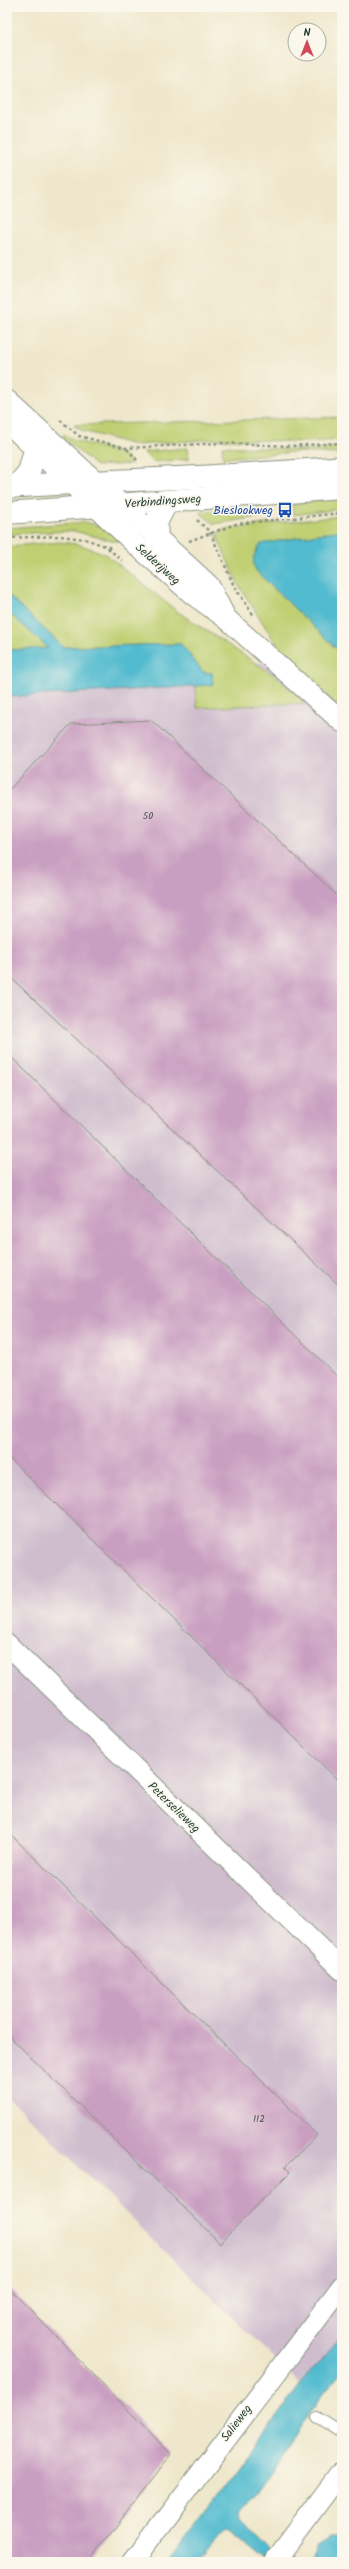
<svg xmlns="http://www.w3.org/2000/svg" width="349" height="2569" viewBox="0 0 349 2569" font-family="Kalam,sans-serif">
  <rect width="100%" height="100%" fill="#fbf7ec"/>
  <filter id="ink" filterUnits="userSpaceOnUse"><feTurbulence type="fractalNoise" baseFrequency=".025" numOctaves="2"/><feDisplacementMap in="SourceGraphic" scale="8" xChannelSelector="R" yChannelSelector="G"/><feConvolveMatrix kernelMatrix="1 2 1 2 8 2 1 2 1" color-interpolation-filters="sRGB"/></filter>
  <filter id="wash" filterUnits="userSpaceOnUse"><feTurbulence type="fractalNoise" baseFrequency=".012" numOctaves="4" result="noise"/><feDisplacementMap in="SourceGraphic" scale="16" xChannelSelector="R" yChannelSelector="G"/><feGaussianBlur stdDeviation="0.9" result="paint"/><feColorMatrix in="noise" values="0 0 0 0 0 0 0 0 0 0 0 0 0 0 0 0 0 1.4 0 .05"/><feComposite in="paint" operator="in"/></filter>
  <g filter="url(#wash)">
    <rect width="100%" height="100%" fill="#efe7cb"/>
    <polygon fill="#cfbdce" points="342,660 342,2352 307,2391 7,2096 7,670"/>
    <g fill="#bfcf72" stroke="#6f8653">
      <polygon points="342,417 342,440 306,442 218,439 134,445 83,431 73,425"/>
      <path d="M 64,434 C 84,449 121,444 132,464 L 96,466 L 62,437 Z"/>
      <polygon points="222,446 304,450 342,447 342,454 297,452 223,458"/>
      <polygon points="188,448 189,459 153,462 143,452"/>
      <polygon points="342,495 342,509 293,515 292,505"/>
      <polygon points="259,507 259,517 214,524 199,512"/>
      <path d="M 342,516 L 342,530 L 261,544 C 254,554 250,562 258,573 L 342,654 L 342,710 L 293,665 L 281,651 L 239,586 L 217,537 L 219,532 L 229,528 Z"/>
      <polygon points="86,522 102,527 121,541 112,541 74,531 7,534 7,528"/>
      <polygon points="60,542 77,544 104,553 178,612 277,677 306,703 197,708 196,687 199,685 213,685 212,674 203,672 181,644 63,647 7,594 7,546"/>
      <polygon points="7,611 49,648 7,650"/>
    </g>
    <g fill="#52bbcf" stroke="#387c82">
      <path d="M 342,530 L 342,654 L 258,573 C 250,562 254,554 261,544 Z"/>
      <polygon points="7,594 63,647 181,644 203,672 212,673 213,685 7,697 7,650 48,648 7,611"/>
      <polygon points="342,2335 342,2372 326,2390 239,2516 240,2521 281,2562 266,2560 231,2532 226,2531 199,2562 169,2562 303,2381"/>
      <polygon points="331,2539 342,2539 342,2562 311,2562 316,2548"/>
    </g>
    <g id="blocks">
      <g fill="#c99fc1">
        <polygon points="151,720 342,900 342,1288 7,974 7,792 71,724"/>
        <polygon points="7,1053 342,1381 342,1784 7,1456"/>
        <polygon points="7,1831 317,2135 285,2167 290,2172 220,2243 7,2034"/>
        <polygon points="7,2286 171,2454 89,2562 7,2562"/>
      </g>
    </g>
  </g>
  <g filter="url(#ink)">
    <use href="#blocks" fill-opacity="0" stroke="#879280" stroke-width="1"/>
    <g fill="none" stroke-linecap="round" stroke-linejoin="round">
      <defs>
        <polyline id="service" points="317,2417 342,2433"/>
        <g id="minor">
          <polyline points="7,400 209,585 225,616"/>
          <polyline points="7,422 137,546 192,594 227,619 342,722"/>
          <polyline points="7,1644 342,1970"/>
          <polyline points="133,2562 342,2286"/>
          <polyline points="274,2562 342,2471"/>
        </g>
        <g id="tertiary">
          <polyline points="17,486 29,472 35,450"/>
          <path d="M 7,487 C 119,479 231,478 342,467"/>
          <polyline points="7,513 342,488"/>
          <polyline points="157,537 156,523 167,501"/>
        </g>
      </defs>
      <use href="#service" stroke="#879280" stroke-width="12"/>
      <use href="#minor" stroke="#879280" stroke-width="22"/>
      <use href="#tertiary" stroke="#879280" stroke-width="24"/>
      <g stroke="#879280" stroke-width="2.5" stroke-dasharray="3 3" stroke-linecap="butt">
        <polyline points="60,420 79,436 126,448 223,443 289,446 342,443"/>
        <polyline points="127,449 137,460"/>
        <polyline points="197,520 210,532 234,586 254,616"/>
        <polyline points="7,538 60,536 85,539 111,548"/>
        <polyline points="189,541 236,524 342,513"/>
        <polyline points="108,548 122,561"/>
      </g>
      <use href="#service" stroke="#fff" stroke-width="10"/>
      <use href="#minor" stroke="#fff" stroke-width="20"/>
      <use href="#tertiary" stroke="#fff" stroke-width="22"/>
    </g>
  </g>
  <defs>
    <symbol id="bus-bare" viewBox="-9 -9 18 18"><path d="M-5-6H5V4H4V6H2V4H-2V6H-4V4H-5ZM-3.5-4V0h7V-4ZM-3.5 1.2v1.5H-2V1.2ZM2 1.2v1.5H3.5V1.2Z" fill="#1a4fb4" stroke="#fbf7ec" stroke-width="2.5" paint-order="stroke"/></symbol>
  </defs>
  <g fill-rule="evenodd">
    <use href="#bus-bare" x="274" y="499" width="22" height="22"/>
  </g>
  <g text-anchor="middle" stroke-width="3.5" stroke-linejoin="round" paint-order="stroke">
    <g font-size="10" fill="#4a5657">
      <text x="148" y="819">50</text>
      <text x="259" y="2122">112</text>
    </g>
    <g font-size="12" fill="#1f3d34" stroke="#fbf7ec">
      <text transform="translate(163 501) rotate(-4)" y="4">Verbindingsweg</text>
      <text transform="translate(158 564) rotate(42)" y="4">Selderijweg</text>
      <text transform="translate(174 1807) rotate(44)" y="4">Peterselieweg</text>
      <text transform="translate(236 2423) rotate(-53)" y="4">Salieweg</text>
    </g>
    <g font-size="12" fill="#164399" stroke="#fbf7ec" text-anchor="end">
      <text x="273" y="514">Bieslookweg</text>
    </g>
  </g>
  <rect width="349" height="2569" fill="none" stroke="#fbf7ec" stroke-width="24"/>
  <g transform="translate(307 42)"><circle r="19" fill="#fbf7ec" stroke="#a3ada2"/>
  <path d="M0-3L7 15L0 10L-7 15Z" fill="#d1495b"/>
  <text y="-6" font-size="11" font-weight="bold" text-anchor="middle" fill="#1f3d34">N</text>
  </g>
</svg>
